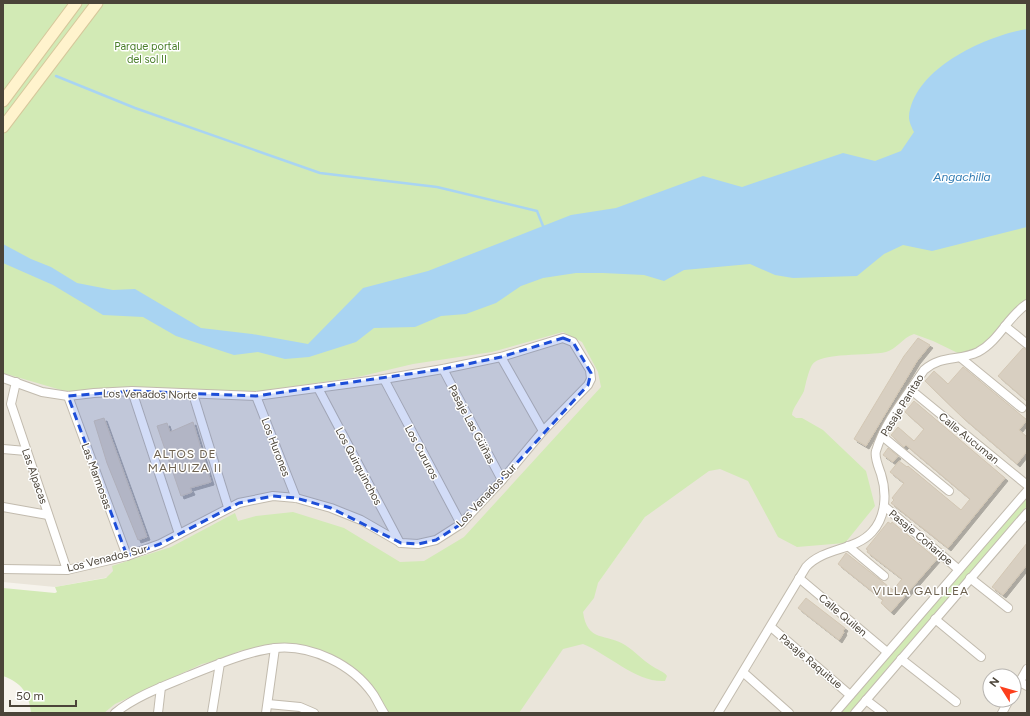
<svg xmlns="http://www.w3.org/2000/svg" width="1030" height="716" viewBox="0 0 1030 716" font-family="Figtree,sans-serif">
  <defs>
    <filter id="shadow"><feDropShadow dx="3" dy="3" stdDeviation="0" flood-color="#0004"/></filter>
  </defs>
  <rect width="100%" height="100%" fill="#f6f3ec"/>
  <g fill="#eae5da" fill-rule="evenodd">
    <path d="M 1027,268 L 1027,713 L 505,713 L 772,339 ZM 990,676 L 1014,676 L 1014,700 L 990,700 Z"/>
    <polygon points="3,317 593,325 622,378 478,569 250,551 55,587 3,582"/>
    <polygon points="291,629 412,713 76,713"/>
  </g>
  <g fill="#d2eab5">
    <path d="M 3,3 L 1027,3 L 1027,303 L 1008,316 L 990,342 L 964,356 L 933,341 L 914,334 C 902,338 897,349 886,352 C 869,356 820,352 812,365 C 808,372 806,383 804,391 C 801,398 792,409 792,415 L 796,418 L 802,418 L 823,430 L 866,471 L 875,506 L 845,543 L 797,547 L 778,537 L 748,481 L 720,469 L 709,471 L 645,517 L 598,583 L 594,598 L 583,612 C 587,643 607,633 625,645 C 635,651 642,660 652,666 C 657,670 664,671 667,676 L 665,681 C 637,683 608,654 583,644 L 563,649 L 519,713 L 389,713 L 362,679 L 297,646 L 283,644 L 239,651 L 222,659 L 202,664 L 115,704 L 104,713 L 31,713 C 29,693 22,683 3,676 L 3,588 L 55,593 L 57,592 L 55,587 L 106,578 L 113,571 L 112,566 L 171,547 L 235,513 L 238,521 L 256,516 L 293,512 L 344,528 L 400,562 L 424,561 L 464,537 L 601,387 L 598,372 L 582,342 L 563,332 L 492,352 L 413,364 L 358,377 L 254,392 L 76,392 L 61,390 L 3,373 Z"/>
    <polygon points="1027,497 1027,506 849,713 840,713"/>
  </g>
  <path fill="#a9d4f2" d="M 1027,29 L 1027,227 L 932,251 L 903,245 L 884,254 L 857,276 L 793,278 L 775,275 L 750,264 L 684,270 L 664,281 L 644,275 L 603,273 L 576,273 L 543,278 L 521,286 L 496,303 L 466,314 L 441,316 L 415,327 L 374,328 L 356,342 L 309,357 L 285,359 L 258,352 L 234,355 L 176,336 L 143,317 L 103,315 L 53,285 L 3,263 L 3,244 L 31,259 L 51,267 L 77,283 L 113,290 L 135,289 L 201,328 L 252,334 L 308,344 L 363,288 L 428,271 L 571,215 L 616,208 L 703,176 L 742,187 L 843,153 L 875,161 L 901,151 L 914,132 C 912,128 909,122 909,117 C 913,69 985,36 1027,29 Z"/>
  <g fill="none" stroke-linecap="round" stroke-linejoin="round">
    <polyline stroke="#a9d4f2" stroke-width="2.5" points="56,76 135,108 320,173 437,187 537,211 543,226"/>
  </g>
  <g fill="#d8cfc1" stroke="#d3c7b4" filter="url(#shadow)">
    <polygon points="918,338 930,345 917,361 866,446 854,439 904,356"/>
    <polygon points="1023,348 1027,350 1027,401 998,376"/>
    <polygon points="963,367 1027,420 1019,430 1027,437 1027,451 1017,464 961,416 925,381 934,371 948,384"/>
    <polygon points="914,401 1005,478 948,548 891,503 894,500 892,498 904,483 890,472 899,461 907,467 908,466 961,510 970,499 914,452 906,445 904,447 891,435 898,427 914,441 924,429 905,412"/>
    <polygon points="104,418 147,537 138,540 107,463 94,421"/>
    <polygon points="193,422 211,482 190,488 192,492 181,496 157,426 167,423 170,432"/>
    <polygon points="888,448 898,456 893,462 883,455"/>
    <polygon points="888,522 891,524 892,522 937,559 891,612 881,603 883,600 838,564 846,553 893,590 902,579 867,552 868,550 866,549"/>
    <polygon points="1027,543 1027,565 1003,595 992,587"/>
    <polygon points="806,598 845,628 843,631 844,632 839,640 798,608"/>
  </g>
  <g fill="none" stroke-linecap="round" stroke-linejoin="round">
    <defs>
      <g id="street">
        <polyline points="1005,326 1027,344"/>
        <polyline points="501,357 543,431"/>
        <polyline points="961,358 1022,408"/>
        <polyline points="443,369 502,480"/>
        <polyline points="3,378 42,392 68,396 94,393 132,391 256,396 384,379 443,369 501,357 563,338 573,342 590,370 591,379 588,385 543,431 502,480 461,524 436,540 418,544 401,543 361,520 331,508 296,498 273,496 239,503 160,544 127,556 67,570 3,569"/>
        <polyline points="384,379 461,524"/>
        <polyline points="16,382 11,404 67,570"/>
        <polyline points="318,388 400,543"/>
        <polyline points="911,390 1027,485"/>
        <polyline points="132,391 179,534"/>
        <polyline points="193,394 228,507"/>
        <polyline points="68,396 127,556"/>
        <polyline points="256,396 296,498"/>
        <polyline points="882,436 949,491"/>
        <polyline points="3,449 26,451"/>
        <polyline points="884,506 958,569"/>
        <polyline points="3,507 48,515"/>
        <polyline points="848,546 884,576"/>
        <polyline points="799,578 887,652"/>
        <polyline points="970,578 1008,608"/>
        <polyline points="935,619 981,657"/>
        <polyline points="771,627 850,695"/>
        <polyline points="901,659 956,702"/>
        <polyline points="744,673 789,713"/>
        <polyline points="1020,682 1027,686"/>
        <polyline points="1014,692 1027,669"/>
        <polyline points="866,700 883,713"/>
        <polyline points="268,704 300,707 314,713"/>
        <path d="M 115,713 C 136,696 164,686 188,676 C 213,666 249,651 275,648 C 311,644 353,665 373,694 C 377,700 380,707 384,713"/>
        <polyline points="158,713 161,687"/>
        <polyline points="212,713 220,663"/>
        <polyline points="266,713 275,648"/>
        <path d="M 718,713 L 806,567 C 824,547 855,551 872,532 C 886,517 887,493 881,474 C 879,468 874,457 876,451 C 884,423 908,394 924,370 C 941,355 959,361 978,352 C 999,341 1008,316 1027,304"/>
        <polyline points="835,713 1027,491"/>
        <polyline points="855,713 1027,513"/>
        <polyline points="1002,713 1009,700"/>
      </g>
      <g id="secondary">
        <polyline points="3,101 76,3"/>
        <polyline points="3,127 97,3"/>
      </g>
    </defs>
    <use href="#street" stroke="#c2bbae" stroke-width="10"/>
    <use href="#secondary" stroke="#d6c79b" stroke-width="13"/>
    <use href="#street" stroke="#fff" stroke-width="8"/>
    <use href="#secondary" stroke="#fff3cd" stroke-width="11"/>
  </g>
  <path fill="#1d4ed8" fill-opacity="0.2" stroke="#1d4ed8" stroke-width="3" stroke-dasharray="8 5" stroke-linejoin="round" d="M 563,338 L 573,342 L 591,373 L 588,385 L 461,524 L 436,540 L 418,544 L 401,543 L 331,508 L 296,498 L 273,496 L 239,503 L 160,544 L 127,556 L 68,396 L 132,391 L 256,396 L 443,369 L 501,357 Z"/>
  <g text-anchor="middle" stroke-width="3" stroke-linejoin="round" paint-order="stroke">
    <g font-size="11" fill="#4a7f2a" stroke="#fff">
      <text x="147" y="50">Parque portal<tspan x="147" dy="13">del sol II</tspan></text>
    </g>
    <g font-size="11" fill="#4b4439" stroke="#fff">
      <text transform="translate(150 394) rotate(1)" y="4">Los Venados Norte</text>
      <text transform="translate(902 405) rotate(-58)" y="4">Pasaje Panitao</text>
      <text transform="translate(472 424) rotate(62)" y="4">Pasaje Las Güiñas</text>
      <text transform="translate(969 438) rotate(39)" y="4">Calle Aucuman</text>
      <text transform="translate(276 447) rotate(69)" y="4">Los Hurones</text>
      <text transform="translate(422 452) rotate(62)" y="4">Los Cururos</text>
      <text transform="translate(359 466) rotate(62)" y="4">Los Quirquinchos</text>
      <text transform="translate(35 476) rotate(71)" y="4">Las Alpacas</text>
      <text transform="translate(97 476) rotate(70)" y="4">Las Marmosas</text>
      <text transform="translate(486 495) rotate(-47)" y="4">Los Venados Sur</text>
      <text transform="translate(921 537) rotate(40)" y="4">Pasaje Coñaripe</text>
      <text transform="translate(107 558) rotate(-14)" y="4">Los Venados Sur</text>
      <text transform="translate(843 615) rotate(40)" y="4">Calle Quilen</text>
      <text transform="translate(811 661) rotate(40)" y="4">Pasaje Raquitue</text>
    </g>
    <g font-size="12" font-style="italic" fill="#2e7ab2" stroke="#fff">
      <text x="962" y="181">Angachilla</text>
    </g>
    <g font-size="12" letter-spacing="1" fill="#6e6250" stroke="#fff">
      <text x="185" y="458">ALTOS DE<tspan x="185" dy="14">MAHUIZA II</tspan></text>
      <text x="921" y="595">VILLA GALILEA</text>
    </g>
  </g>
  <rect width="1030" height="716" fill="none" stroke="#4b4439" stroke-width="8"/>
  <g transform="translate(1002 688) rotate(307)"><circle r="19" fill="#ffffff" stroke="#b7b4b0"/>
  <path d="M0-3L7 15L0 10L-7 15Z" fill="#fc3f1d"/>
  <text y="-6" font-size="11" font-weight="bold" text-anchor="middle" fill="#4b4439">N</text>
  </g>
  <path d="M10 700v6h66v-6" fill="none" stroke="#4b4439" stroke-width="2"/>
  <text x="16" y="700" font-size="12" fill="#4b4439" stroke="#ffffff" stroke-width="3" paint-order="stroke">50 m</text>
</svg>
